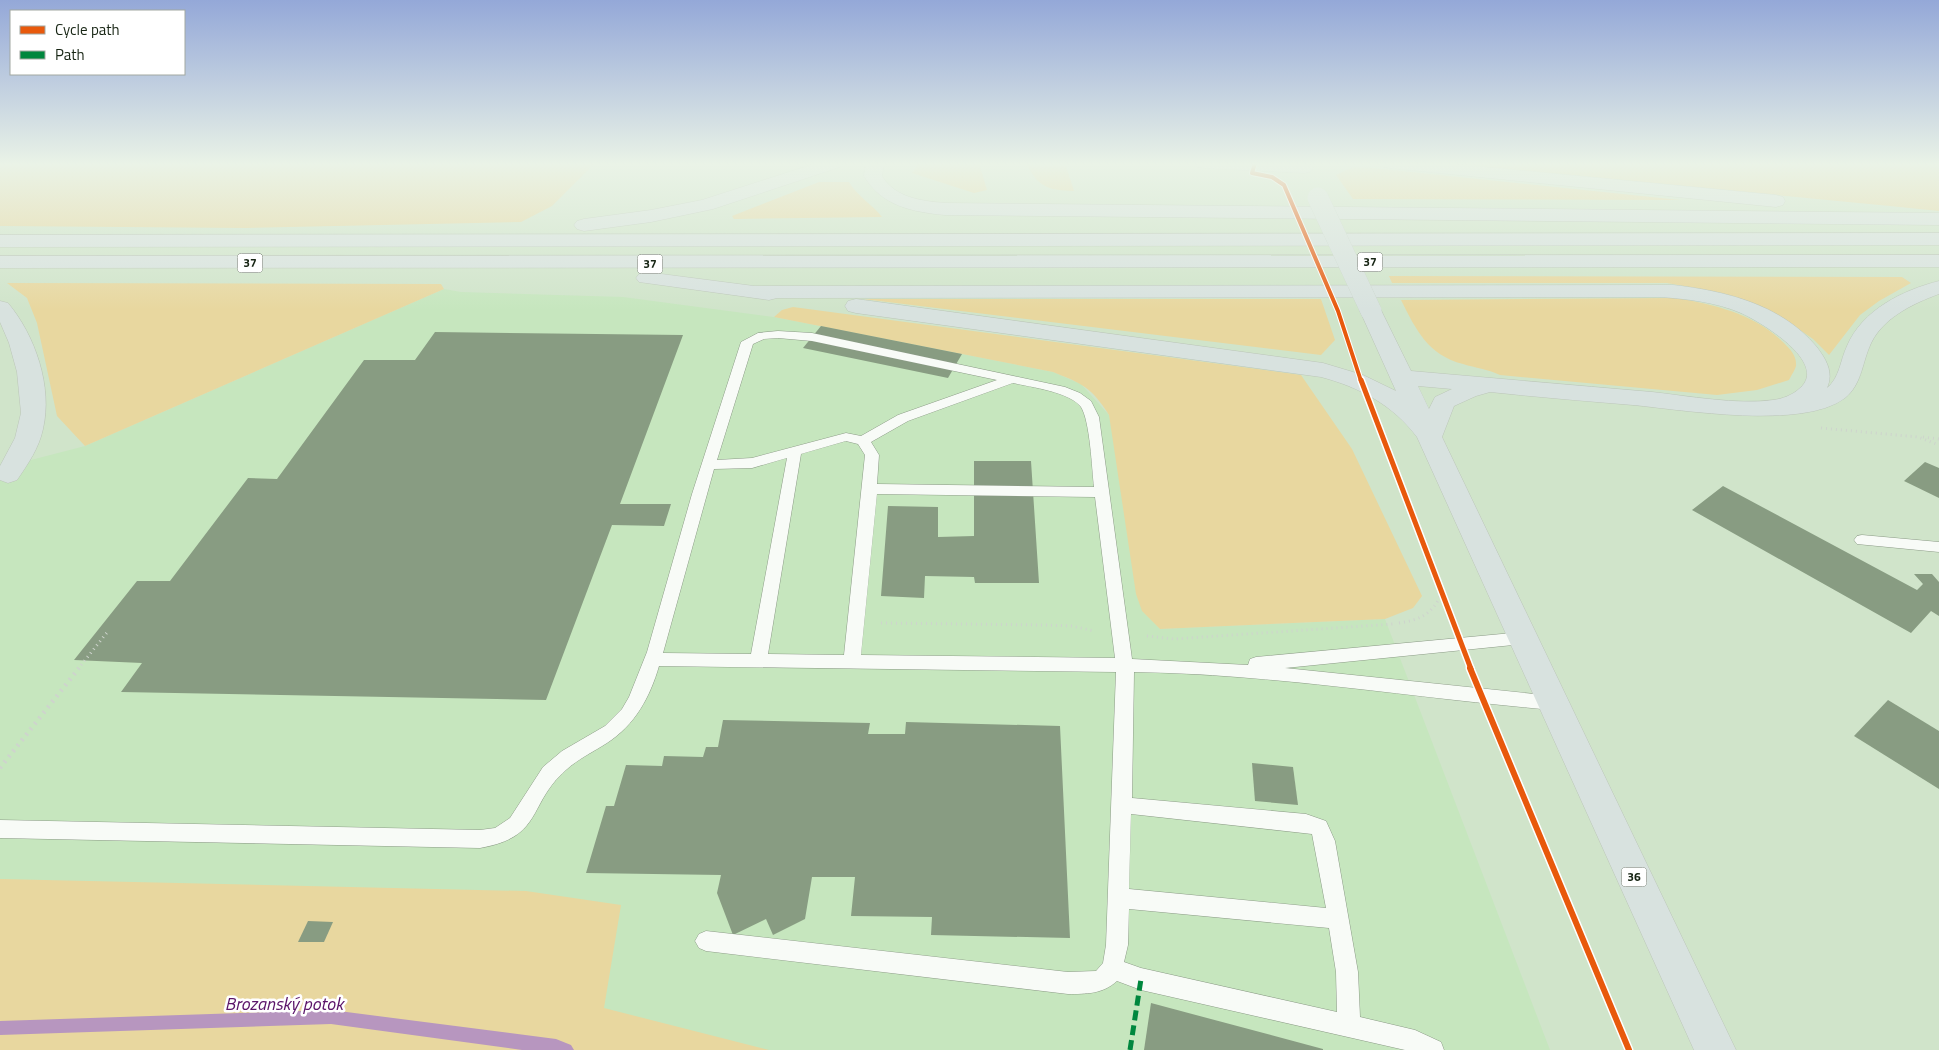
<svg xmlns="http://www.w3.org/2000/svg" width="1939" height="1050" viewBox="0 0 1939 1050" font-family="'Titillium Web',sans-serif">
  <rect width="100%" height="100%" fill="#d0e4ca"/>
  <polygon fill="#c6e6be" points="444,289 461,292 623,297 774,317 1053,372 1081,384 1109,415 1160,629 1385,619 1550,1050 0,1050 0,468 85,446"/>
  <g fill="#e8d79f">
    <polygon points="0,163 595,163 552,206 521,222 246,228 0,226"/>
    <polygon points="919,163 979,163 987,190 974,193 912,173"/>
    <polygon points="1447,163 1939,163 1939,211 1890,206"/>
    <path d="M 1027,165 L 1066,166 L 1074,191 C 1049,190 1039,188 1027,165 Z"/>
    <polygon points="1353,167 1373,168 1680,200 1353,199 1336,175"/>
    <path d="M 819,182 L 849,182 C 857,196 872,204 882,217 L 734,219 L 732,216 Z"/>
    <polygon points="1389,276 1902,277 1911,283 1879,301 1860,315 1829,355 1813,339 1784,319 1755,304 1722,293 1667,283 1392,283"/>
    <polygon points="7,283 441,284 444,289 85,446 57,416 37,323 27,298"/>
    <path d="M 1676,298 C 1716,305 1755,314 1784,343 C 1790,349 1797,356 1796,366 C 1795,370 1791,376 1789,380 L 1757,390 L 1717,395 L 1500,375 C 1487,369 1476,368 1463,364 C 1428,355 1416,330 1401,300 Z"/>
    <polygon points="863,299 1321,299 1335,340 1321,355"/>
    <path d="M 793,307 L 1301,375 L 1352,449 L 1422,596 L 1413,608 L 1385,619 L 1160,629 L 1142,611 L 1136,594 L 1109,415 C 1091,387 1083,384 1053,372 L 774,317 L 782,310 Z"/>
    <polygon points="0,879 526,891 621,905 604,1008 769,1050 0,1050"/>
  </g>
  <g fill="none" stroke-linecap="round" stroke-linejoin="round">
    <polygon fill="#b796bf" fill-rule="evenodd" points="331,1010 556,1039 571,1045 574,1050 522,1050 331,1024 0,1035 0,1021"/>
  </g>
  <g fill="#889c82">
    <polygon points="821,326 962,354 948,378 803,348"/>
    <polygon points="435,332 683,335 620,504 671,504 664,526 612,525 546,700 121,692 142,663 74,660 137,581 170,581 248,478 277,479 364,360 415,360"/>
    <polygon points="974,461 1031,461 1039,583 975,583 974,577 925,576 924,598 881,596 888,506 938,507 938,537 974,536"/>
    <polygon points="1925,462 1939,468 1939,498 1904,481"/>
    <polygon points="1723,486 1917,590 1923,584 1914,574 1932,574 1939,582 1939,616 1931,611 1911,633 1692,510"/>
    <polygon points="1888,700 1939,731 1939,789 1854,736"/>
    <polygon points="723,720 870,723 868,734 905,734 906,722 1060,726 1070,938 931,935 932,917 851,916 855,877 812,877 805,919 773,935 766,919 733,935 717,893 721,875 586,873 606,806 614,806 626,765 662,766 664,756 703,757 706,747 718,747"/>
    <polygon points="1252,763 1293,767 1298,805 1255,801"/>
    <polygon points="308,921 333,922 324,942 298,942"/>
    <polygon points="1151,1003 1323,1049 1323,1050 1144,1050"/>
  </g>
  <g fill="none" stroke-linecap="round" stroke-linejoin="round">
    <defs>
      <g id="service">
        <path d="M 778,331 L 812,333 L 1065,387 L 1080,393 L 1091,401 L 1099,417 L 1132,659 L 1248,665 L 1250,659 L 1256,657 L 1523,632 L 1529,633 L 1531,638 L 1529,643 L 1523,644 L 1285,668 L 1554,696 L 1560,698 L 1563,703 L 1560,708 L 1554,710 C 1414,698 1274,674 1134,672 L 1132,798 L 1306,814 L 1326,821 L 1335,841 L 1358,972 L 1360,1017 L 1415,1030 L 1441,1042 L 1444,1050 L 1405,1050 L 1141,990 L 1117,981 C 1103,994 1086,994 1068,994 L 706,951 L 699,948 L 695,941 L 699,934 L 706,931 L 1068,972 L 1096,971 L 1103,963 L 1106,945 L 1116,672 L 659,666 C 650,697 635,725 607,743 C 593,752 578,759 566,770 C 527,804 544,837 480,848 L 0,838 L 0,820 L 480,830 L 495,828 L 510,818 L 543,767 L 562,751 L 605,726 L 622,709 L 629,697 L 647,652 L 692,494 L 741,342 L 758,333 ZM 778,338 L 812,341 L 997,380 L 898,415 L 861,436 L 846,433 L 752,458 L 717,460 L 753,344 L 764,339 ZM 1013,383 C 1031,387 1070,392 1081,407 C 1090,421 1092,469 1094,487 L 877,484 L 879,455 L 871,442 L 908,421 ZM 846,441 L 858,444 L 865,455 L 844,655 L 768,654 L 801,454 ZM 787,458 L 751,654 L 663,653 L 714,469 L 752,468 ZM 877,494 L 1095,497 L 1115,658 L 861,655 ZM 1131,814 L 1312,834 L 1326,908 L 1129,889 ZM 1129,909 L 1329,928 L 1336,972 L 1337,1012 L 1141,968 L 1124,962 L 1128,945 Z"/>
        <polygon points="1862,535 1939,542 1939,552 1857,544 1854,540 1857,536"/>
      </g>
      <g id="primary">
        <polygon points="817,163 843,163 840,167 713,209 651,222 584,231 577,229 574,225 577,221 584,219 651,210 702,200"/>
        <path d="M 866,163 L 884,163 L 882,176 C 895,198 922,201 945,203 L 1939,213 L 1939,225 L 945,215 C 913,212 881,206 864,176 Z"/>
        <polygon points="1195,163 1305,163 1310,164 1313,168 1310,172 1304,173 1204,168 1198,167"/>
        <polygon points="1381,163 1442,163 1776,195 1783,197 1785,201 1783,205 1776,207 1390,168 1384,167"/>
        <polygon points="1939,233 1939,245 0,247 0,235"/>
        <polygon points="1939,255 1939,267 0,268 0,256"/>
        <path d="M 646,272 L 754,286 L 1673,285 C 1725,291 1780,304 1816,346 C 1826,359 1834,372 1827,388 C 1840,377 1840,361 1847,346 C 1862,310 1903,290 1939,281 L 1939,294 C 1912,304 1880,319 1869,348 C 1862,365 1861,385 1845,398 C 1803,430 1684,410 1633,405 C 1585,401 1537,397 1490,392 L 1476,396 L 1454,406 L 1442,437 L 1736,1050 L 1694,1050 L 1417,437 C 1393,405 1359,387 1321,377 L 856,313 L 848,311 L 845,306 L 848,301 L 856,299 L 1323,363 L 1363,375 L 1396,391 L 1360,311 L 1363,306 L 1371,304 L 1379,306 L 1411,371 C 1491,378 1571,385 1652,392 C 1688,396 1737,405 1773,400 C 1782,399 1793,395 1800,388 C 1829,363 1761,322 1741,313 C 1716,302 1687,299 1660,297 L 777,298 L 769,300 L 639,282 L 636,278 L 639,274 ZM 1418,386 L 1452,389 L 1435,397 L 1429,409 Z"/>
        <path d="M 0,301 L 8,303 C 35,335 53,387 43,429 C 39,448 28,464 17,480 L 8,483 L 0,480 L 0,466 L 15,438 L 21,413 L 17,372 L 9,343 L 0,322 Z"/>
      </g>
    </defs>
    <use href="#service" stroke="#8c9b87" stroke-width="1"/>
    <use href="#primary" stroke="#bcc6b9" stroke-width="1"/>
    <g stroke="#ced4cd" stroke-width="3" stroke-dasharray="1 4" stroke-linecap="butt">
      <polyline points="1821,428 1918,437 1939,445"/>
      <polyline points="1923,437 1939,439"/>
      <polyline points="881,623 1046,625 1072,626 1094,631"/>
      <path d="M 1399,623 C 1420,620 1432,614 1441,595"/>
      <polyline points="1147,636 1174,639 1393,624"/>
      <polyline points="78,669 109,630"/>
    </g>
    <polyline stroke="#ced4cd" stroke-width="4.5" stroke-dasharray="2 5" stroke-linecap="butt" points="0,768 79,668"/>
    <use href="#service" fill="#f8fbf7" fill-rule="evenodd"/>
    <use href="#primary" fill="#d8e2df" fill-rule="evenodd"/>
    <defs>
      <polyline id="primary-bridge" points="1318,198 1371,311"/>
    </defs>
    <use href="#primary-bridge" stroke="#bcc6b9" stroke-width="21" stroke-linecap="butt"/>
    <use href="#primary-bridge" stroke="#d8e2df" stroke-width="21"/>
    <polyline stroke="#00873e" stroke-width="5" stroke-dasharray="10 5" stroke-linecap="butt" points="1130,1050 1141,979"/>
    <defs>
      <polyline id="cycleway-far2" points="1255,163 1252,173 1272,177 1284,185 1338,311 1361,381"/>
      <polyline id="cycleway-far1" points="1361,380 1471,669"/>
      <polyline id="cycleway" points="1470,668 1629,1050"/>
    </defs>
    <use href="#cycleway-far2" stroke="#fff" stroke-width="6"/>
    <use href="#cycleway-far1" stroke="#fff" stroke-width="8"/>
    <use href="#cycleway" stroke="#fff" stroke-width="9"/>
    <use href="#cycleway-far2" stroke="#e8590c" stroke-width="4"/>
    <use href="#cycleway-far1" stroke="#e8590c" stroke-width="5"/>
    <use href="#cycleway" stroke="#e8590c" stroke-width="6"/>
  </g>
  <linearGradient id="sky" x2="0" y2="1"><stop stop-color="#94a8d8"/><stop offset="0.53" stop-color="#eaf3e7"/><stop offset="1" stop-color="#eaf3e7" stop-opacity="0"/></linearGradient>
  <rect width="1939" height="310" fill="url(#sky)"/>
  <g text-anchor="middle" stroke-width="5" stroke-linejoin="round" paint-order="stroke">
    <g fill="#fff" stroke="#5d665a" stroke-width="1">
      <rect x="1357.5" y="252.5" width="25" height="19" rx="4"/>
      <rect x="237.5" y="253.5" width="25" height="19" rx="4"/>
      <rect x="637.5" y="254.5" width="25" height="19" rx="4"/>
      <rect x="1621.5" y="867.5" width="25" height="19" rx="4"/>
    </g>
    <g font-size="12" font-weight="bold" fill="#172514">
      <text x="1370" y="266">37</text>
      <text x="250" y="267">37</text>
      <text x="650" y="268">37</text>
      <text x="1634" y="881">36</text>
    </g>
    <g font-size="18" font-style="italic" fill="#5a1469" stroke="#fff">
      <text x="284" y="1010">Brozanský potok</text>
    </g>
  </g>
  <rect x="10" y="10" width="175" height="65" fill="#ffffff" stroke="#a2a8a1"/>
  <rect x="20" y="26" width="25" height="8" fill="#e8590c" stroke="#a2a8a1"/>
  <text x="55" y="35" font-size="15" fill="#172514">Cycle path</text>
  <rect x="20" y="51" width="25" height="8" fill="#00873e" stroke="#a2a8a1"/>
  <text x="55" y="60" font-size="15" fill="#172514">Path</text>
</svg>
